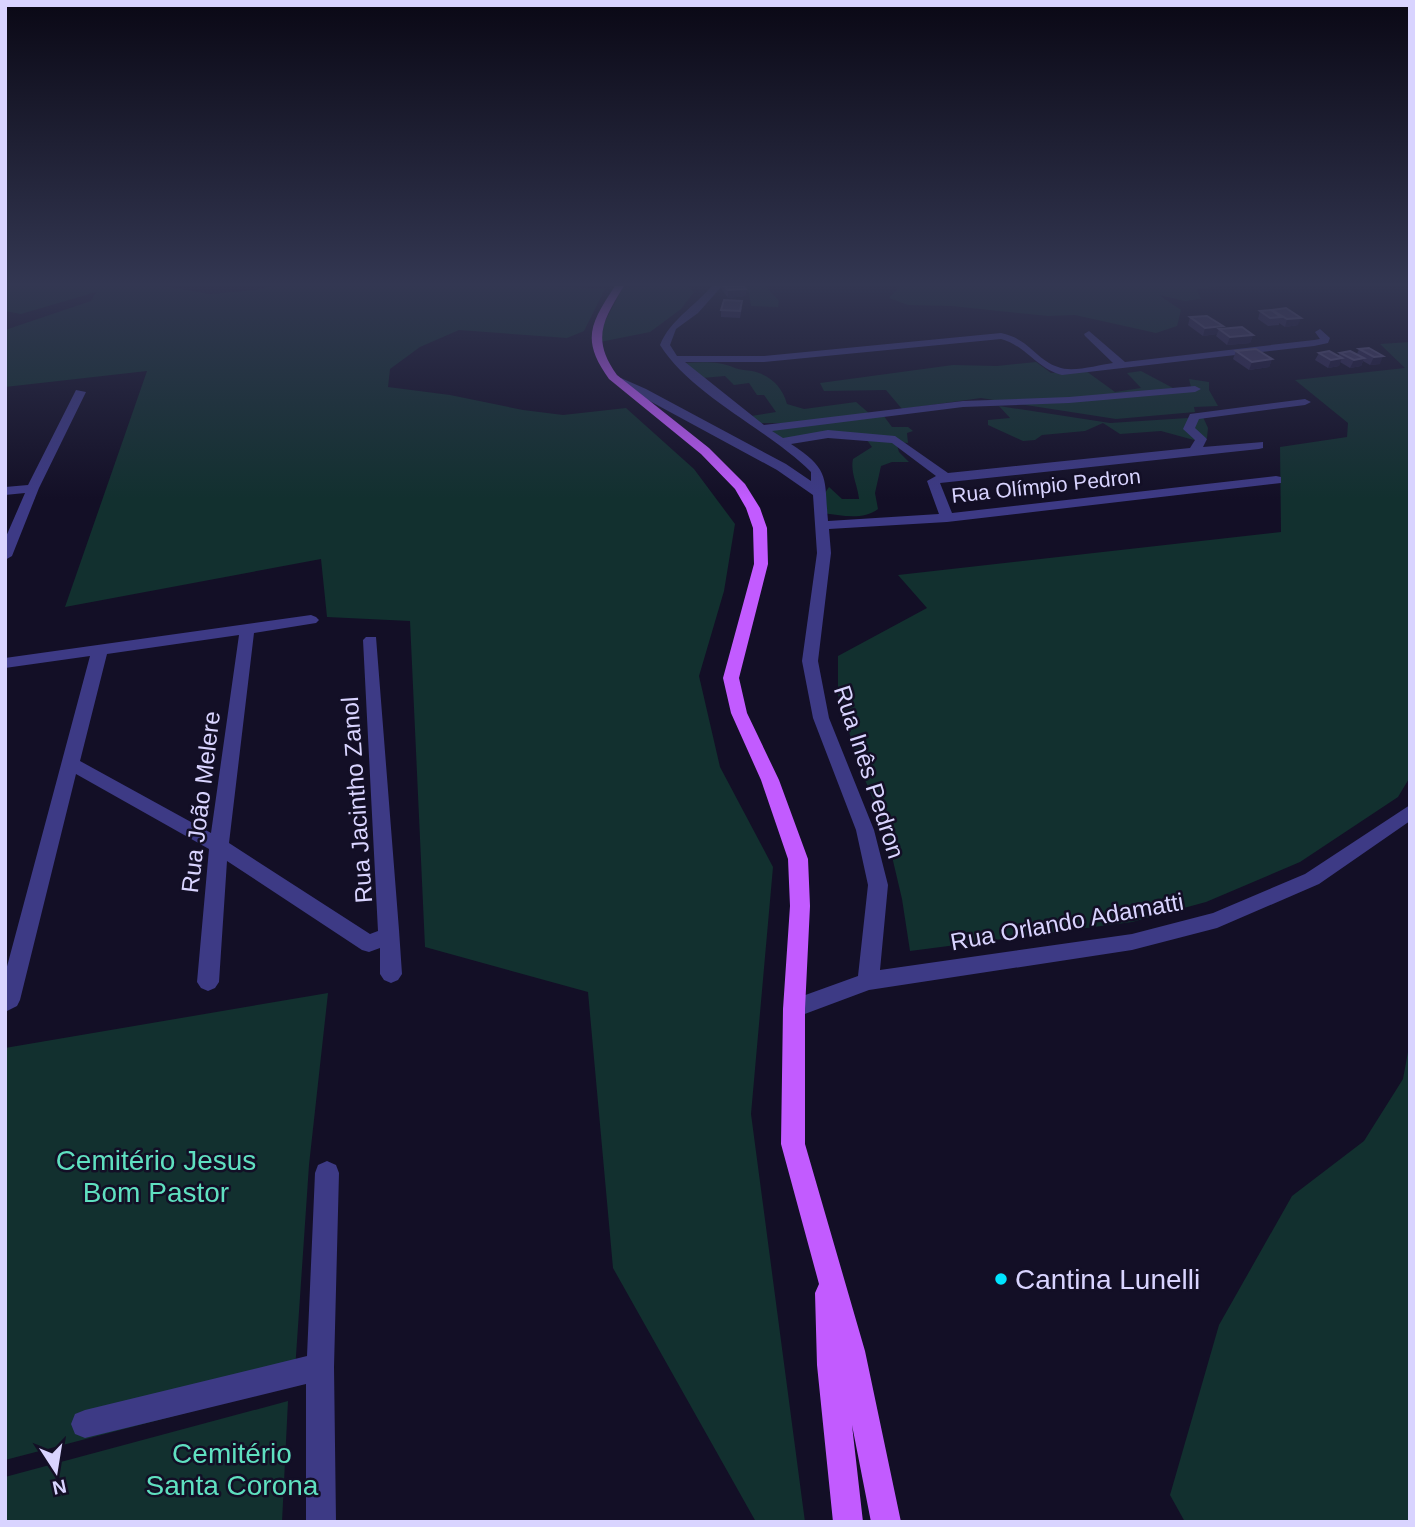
<svg xmlns="http://www.w3.org/2000/svg" width="1415" height="1527" viewBox="0 0 1415 1527" font-family="Helvetica,sans-serif">
  <rect width="100%" height="100%" fill="#130f26"/>
  <g fill="#12302f">
    <polygon points="5,286 163,286 210,294 256,290 272,286 551,286 605,289 584,331 567,338 459,330 420,347 390,369 388,387 450,395 523,410 563,415 626,408 694,469 735,524 724,591 699,676 720,767 773,867 751,1114 805,1522 756,1522 613,1268 588,992 425,947 410,621 327,617 321,559 65,607 147,371 5,387 5,330 91,301 96,292 21,314 5,311"/>
    <polygon points="657,286 688,286 694,292 681,309 650,332 600,342 602,327 623,288"/>
    <polygon points="742,286 765,286 779,301 778,307 751,306 749,292"/>
    <polygon points="900,286 1222,286 1197,289 1201,299 1185,301 1159,295 1181,310 1177,326 1156,333 1075,315 1048,316 952,306 908,305 889,298"/>
    <polygon points="1410,342 1410,777 1398,797 1300,862 1206,902 1132,922 910,951 902,899 886,831 859,765 838,695 838,656 927,608 898,575 1281,532 1280,447 1347,437 1348,423 1295,380 1405,368 1380,344"/>
    <polygon points="1036,362 1051,373 1086,371 1115,392 1141,388 1127,373 1141,371 1173,388 1191,387 1189,379 1209,382 1209,390 1218,406 1194,407 1195,412 1116,419 981,398 902,409 886,390 824,391 820,383 953,365 997,366"/>
    <path d="M 685,363 C 703,362 720,361 735,368 C 740,370 747,370 752,371 C 770,375 782,386 787,404 L 804,409 L 856,402 L 870,414 L 800,423 L 759,423 L 751,416 L 776,412 L 764,395 L 757,395 L 749,383 L 734,385 L 725,376 L 702,378 Z"/>
    <polygon points="999,406 1110,423 1203,417 1208,428 1207,438 1194,440 1161,431 1120,434 1103,423 1085,431 1042,435 1035,440 1023,441 988,425 988,420 1010,418"/>
    <path d="M 883,415 L 892,427 L 908,427 L 913,431 L 907,433 L 908,443 L 896,442 L 899,452 L 909,462 L 892,462 L 881,466 L 875,493 L 878,509 C 862,521 841,515 822,513 L 825,493 L 829,487 L 842,499 L 859,499 C 858,486 850,472 853,459 L 872,447 L 864,436 L 780,439 L 768,431 Z"/>
    <polygon points="328,993 309,1165 294,1385 5,1460 5,1048"/>
    <polygon points="1410,1041 1410,1522 1185,1522 1170,1495 1219,1325 1292,1196 1364,1141 1403,1079"/>
    <polygon points="288,1401 282,1522 5,1522 5,1477"/>
  </g>
  <g fill="none" stroke-linecap="round" stroke-linejoin="round">
    <g fill="#3d3a85" fill-rule="evenodd">
      <path d="M 712,286 L 722,286 L 698,313 L 676,329 L 670,345 L 677,356 L 764,356 L 1001,333 C 1030,339 1035,359 1058,367 C 1072,373 1098,365 1113,363 L 1085,336 L 1084,334 L 1089,331 L 1125,362 L 1314,340 L 1320,339 L 1315,332 L 1320,329 L 1330,338 L 1328,343 L 1314,346 L 1062,375 C 1037,369 1025,345 1001,339 L 764,362 L 685,362 L 764,425 L 963,401 L 1069,397 L 1195,386 L 1201,389 L 1195,392 L 1069,403 L 963,407 L 772,431 L 783,438 L 828,430 L 895,436 L 948,473 L 1190,448 L 1195,440 L 1183,429 L 1190,414 L 1305,399 L 1311,402 L 1305,405 L 1199,419 L 1195,428 L 1207,439 L 1203,447 L 1263,442 L 1263,448 L 1259,449 L 940,483 L 952,513 L 1276,476 L 1281,477 L 1281,483 L 947,522 L 829,529 L 831,553 L 818,661 L 829,718 L 874,830 L 888,885 L 880,970 L 1132,934 L 1213,913 L 1305,874 L 1410,805 L 1410,821 L 1319,884 L 1217,928 L 1132,950 L 869,990 L 794,1018 L 786,1016 L 783,1009 L 786,1002 L 858,976 L 868,885 L 856,830 L 813,718 L 802,661 L 817,553 L 813,495 L 777,470 L 611,380 L 621,378 L 646,389 L 786,464 L 811,481 L 811,472 C 768,429 692,396 660,345 C 670,320 694,307 712,286 ZM 828,438 L 892,443 L 936,476 L 927,481 L 939,514 L 828,521 C 824,478 831,470 791,444 Z"/>
      <polygon points="76,390 86,392 39,488 12,556 5,560 5,539 25,493 5,495 5,487 28,485"/>
      <path d="M 311,615 L 316,617 L 319,620 L 316,623 L 254,633 L 229,843 L 370,934 L 378,931 L 363,640 L 366,637 L 376,637 L 399,930 L 402,974 L 398,980 L 391,983 L 384,980 L 380,974 L 380,948 L 369,952 L 362,950 L 227,861 L 219,982 L 215,988 L 208,991 L 201,988 L 197,982 L 209,849 L 76,774 L 20,1000 L 17,1006 L 5,1012 L 5,974 L 90,656 L 5,668 L 5,658 ZM 239,635 L 211,833 L 80,761 L 107,654 Z"/>
      <polygon points="327,1161 336,1165 339,1173 334,1367 336,1522 306,1522 306,1384 85,1438 75,1434 71,1424 75,1414 85,1410 307,1356 315,1173 318,1165"/>
    </g>
    <path fill="#c25bff" fill-rule="evenodd" d="M 615,286 L 624,286 C 603,320 591,339 617,375 L 709,448 L 745,484 L 760,508 L 767,528 L 768,564 L 739,678 L 747,713 L 779,780 L 808,859 L 810,906 L 805,1009 L 805,1144 L 865,1351 L 901,1522 L 871,1522 L 852,1425 L 863,1522 L 833,1522 L 817,1365 L 815,1293 L 819,1284 L 781,1144 L 783,1009 L 790,906 L 788,859 L 761,780 L 731,713 L 723,678 L 754,564 L 753,528 L 746,508 L 735,489 L 701,454 L 609,379 C 581,340 590,324 615,286 Z"/>
  </g>
  <g fill="#312854">
    <polygon points="721,286 743,286 746,289 745,296 728,298 721,288"/>
    <polygon points="742,308 740,318 721,317 721,310"/>
    <polygon points="1272,310 1298,325 1285,327 1279,323 1279,325 1268,326 1258,319 1260,311 1272,311"/>
    <polygon points="1190,317 1222,329 1253,335 1250,343 1227,345 1216,336 1217,334 1203,336 1188,325"/>
    <polygon points="1369,348 1380,364 1370,365 1363,361 1361,366 1350,368 1340,362 1339,366 1328,368 1315,360 1319,353 1338,356 1340,353 1357,354 1359,349"/>
    <polygon points="1236,351 1272,359 1269,367 1249,370 1233,359"/>
  </g>
  <g fill="#1d163a">
    <polygon points="746,289 745,296 728,298 728,290"/>
    <polygon points="1301,318 1298,325 1285,327 1287,319"/>
    <polygon points="1223,326 1221,331 1219,329 1217,334 1203,336 1205,328"/>
    <polygon points="1253,335 1250,343 1227,345 1230,337"/>
    <polygon points="1383,356 1380,364 1370,365 1374,357"/>
    <polygon points="1342,358 1339,366 1328,368 1331,360"/>
    <polygon points="1364,358 1361,366 1350,368 1354,360"/>
    <polygon points="1272,359 1269,367 1249,370 1252,362"/>
  </g>
  <g fill="#433a66" stroke="#5a527e" stroke-width="2">
    <polygon points="724,286 743,286 746,289 728,290"/>
    <polygon points="724,300 742,301 740,311 721,310"/>
    <polygon points="1286,308 1301,318 1287,319 1272,310"/>
    <polygon points="1271,310 1281,317 1270,318 1260,311"/>
    <polygon points="1207,316 1223,326 1205,328 1190,317"/>
    <polygon points="1242,327 1253,335 1230,337 1219,329"/>
    <polygon points="1369,348 1383,356 1374,357 1359,349"/>
    <polygon points="1256,349 1272,359 1252,362 1236,351"/>
    <polygon points="1329,351 1342,358 1331,360 1319,353"/>
    <polygon points="1350,351 1364,358 1354,360 1340,353"/>
  </g>
  <linearGradient id="sky" x2="0" y2="1"><stop stop-color="#0a0815"/><stop offset="0.57" stop-color="#333752"/><stop offset="1" stop-color="#333752" stop-opacity="0"/></linearGradient>
  <rect width="1415" height="499" fill="url(#sky)"/>
  <circle fill="#00e5ff" stroke="#130f26" stroke-width="2.5" cx="1001" cy="1279" r="7"/>
  <g text-anchor="middle" stroke-width="5" stroke-linejoin="round" paint-order="stroke">
    <g font-size="21" fill="#d9d4ff" stroke="#130f26">
      <text transform="translate(1046 486) rotate(-6)" y="7">Rua Olímpio Pedron</text>
    </g>
    <g font-size="24" fill="#d9d4ff" stroke="#130f26">
      <text transform="translate(869 772) rotate(72)" y="8">Rua Inês Pedron</text>
      <text transform="translate(357 800) rotate(-94)" y="8">Rua Jacintho Zanol</text>
      <text transform="translate(201 802) rotate(-83)" y="8">Rua João Melere</text>
      <text transform="translate(1067 922) rotate(-10)" y="8">Rua Orlando Adamatti</text>
    </g>
    <g font-size="28" fill="#5fe0c0" stroke="#130f26">
      <text x="156" y="1170">Cemitério Jesus<tspan x="156" dy="32">Bom Pastor</tspan></text>
      <text x="232" y="1463">Cemitério<tspan x="232" dy="32">Santa Corona</tspan></text>
    </g>
    <g font-size="28" fill="#d9d4ff" stroke="#130f26" text-anchor="start">
      <text x="1015" y="1289">Cantina Lunelli</text>
    </g>
  </g>
  <rect width="1415" height="1527" fill="none" stroke="#d9d4ff" stroke-width="14"/>
  <g transform="translate(56 1471) rotate(168)" stroke="#130f26" stroke-width="5" paint-order="stroke">
  <path d="M0-5L12 26L0 18L-12 26Z" fill="#d9d4ff"/>
  <text y="-10" font-size="19" font-weight="bold" text-anchor="middle" fill="#d9d4ff">N</text>
  </g>
</svg>
